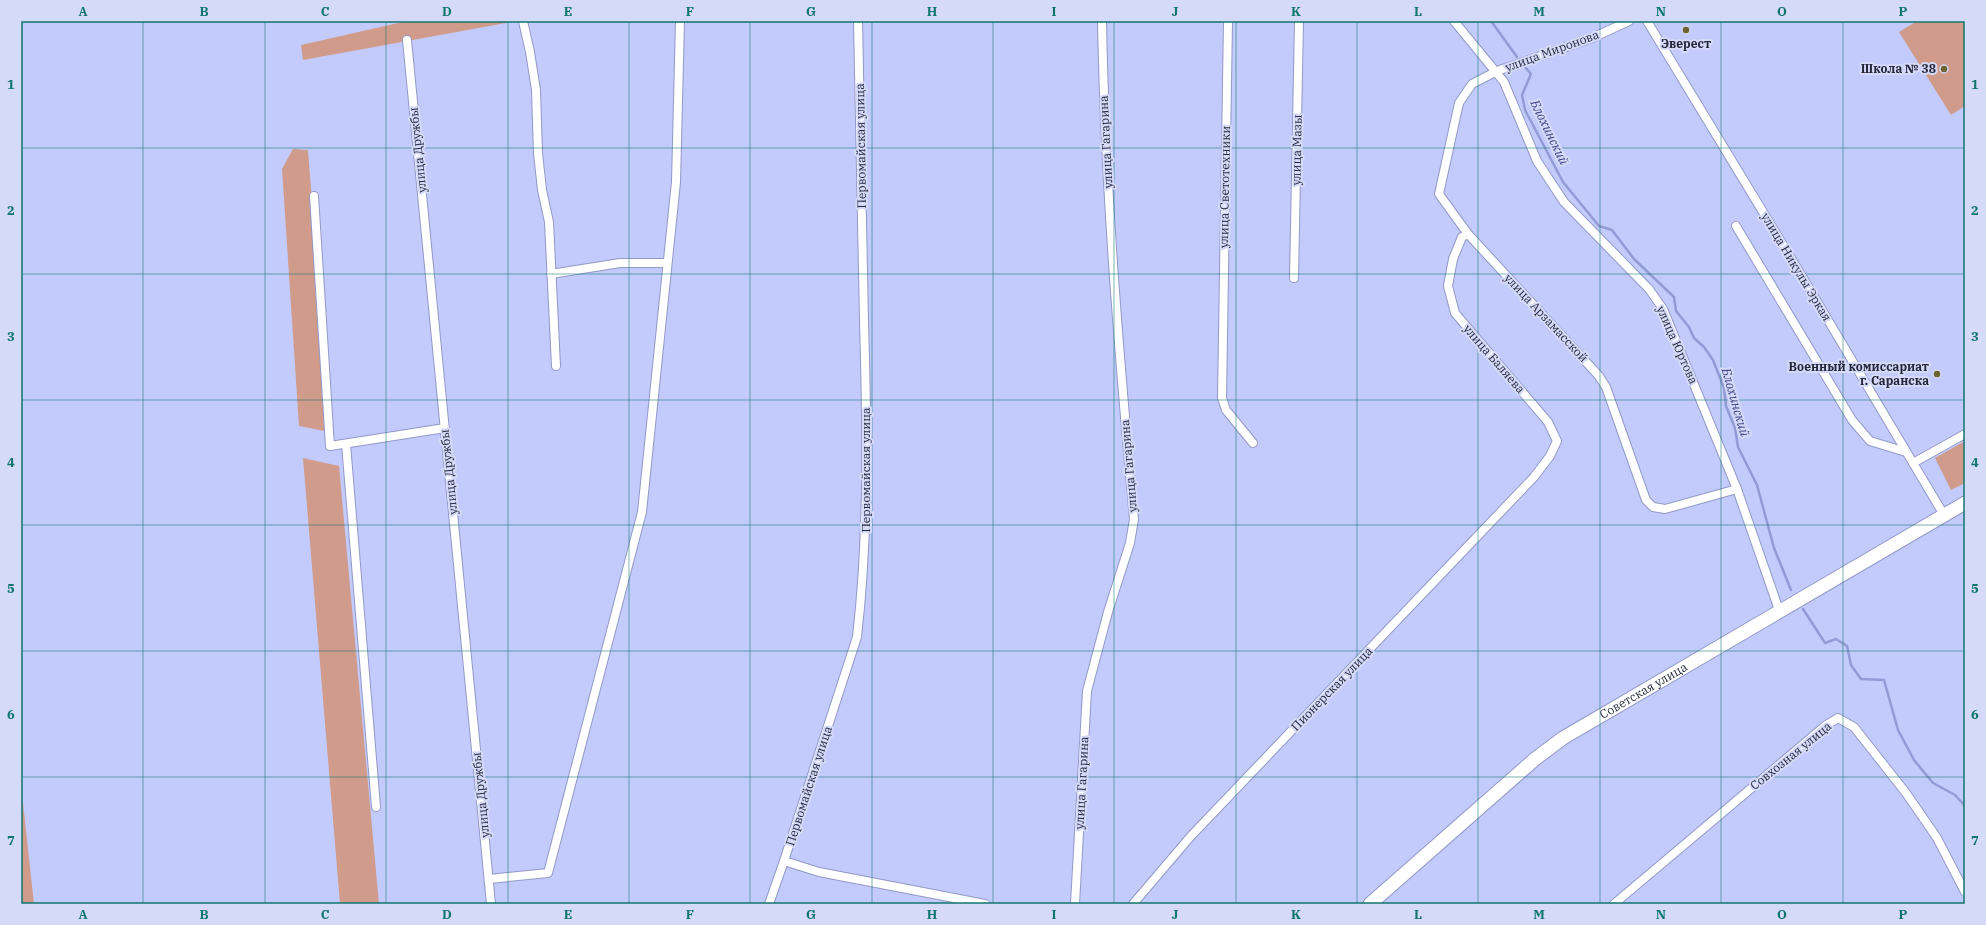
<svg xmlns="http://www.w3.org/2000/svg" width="1986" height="925" viewBox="0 0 1986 925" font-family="'IBM Plex Serif',serif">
  <rect width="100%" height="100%" fill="#c3cbfc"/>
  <g fill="#d09b8b">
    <polygon points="407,21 517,21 303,60 301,45"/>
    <polygon points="1917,21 1965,21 1965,106 1951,115 1899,32"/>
    <polygon points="293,149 308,150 330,432 299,426 282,169"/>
    <polygon points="1965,441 1965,483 1951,490 1935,458"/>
    <polygon points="303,458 339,466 379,904 340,904"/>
    <polygon points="21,785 34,904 21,904"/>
  </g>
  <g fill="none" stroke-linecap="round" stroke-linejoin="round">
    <g stroke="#929bd5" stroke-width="2.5">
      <polyline points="1491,21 1517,57"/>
      <polyline points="1525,67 1531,74 1522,95 1525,110 1563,182 1599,226 1612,230 1634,259 1674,297 1676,311 1689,327 1694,338 1704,347 1713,360 1724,388 1726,406 1735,428 1738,447 1757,485 1774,548 1791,590"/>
      <polyline points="1803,609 1825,643 1836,639 1847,646 1851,665 1861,679 1884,680 1898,730 1914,760 1933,783 1955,795 1965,806"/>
    </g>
    <defs>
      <g id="street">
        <polyline points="523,21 530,52 536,90 538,153 542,190 549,222 556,366"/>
        <polyline points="1228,21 1222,398 1226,410 1253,443"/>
        <polyline points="1454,21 1504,82 1537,161 1564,202 1649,289 1663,309 1737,489 1779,610"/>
        <polyline points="1629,21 1592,38 1497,71 1472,84 1459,103 1439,194 1468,234 1599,376 1606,387 1646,500 1653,507 1665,509 1737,489"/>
        <polyline points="1647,21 1800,273 1944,515"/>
        <polyline points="407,40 491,904"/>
        <polyline points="314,196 330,446 445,428"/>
        <polyline points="1736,226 1852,420 1870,441 1906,452"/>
        <polyline points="551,274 620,263 667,263"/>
        <polyline points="1294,278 1299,21"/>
        <polyline points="346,444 376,807"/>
        <polyline points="1913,463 1965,434"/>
        <polyline points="784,861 819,872 985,904"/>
        <polyline points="489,879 548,873 642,512 676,182 680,21"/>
        <path d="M 769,904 L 784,861 L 857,637 C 869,532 867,427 864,321 C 862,221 860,121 858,21"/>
        <path d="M 1075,904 L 1087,691 L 1108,612 L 1130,543 L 1134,519 C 1119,353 1105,188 1102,21"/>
        <polyline points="1133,904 1191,836 1534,477 1550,456 1557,441 1548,422 1455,313 1448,286 1453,259 1462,237 1468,234"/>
        <polyline points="1614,904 1825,726 1838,718 1854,727 1906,793 1937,838 1965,892"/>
      </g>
      <g id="primary">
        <path id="s1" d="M 1370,904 L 1535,759 L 1563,738 L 1965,503"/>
      </g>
    </defs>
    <use href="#street" stroke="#9299c7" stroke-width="10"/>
    <use href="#primary" stroke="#9299c7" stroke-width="15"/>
    <use href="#street" stroke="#fff" stroke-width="8"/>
    <use href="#primary" stroke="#fff" stroke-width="13"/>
  </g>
  <path fill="none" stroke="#0f766e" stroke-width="1" stroke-opacity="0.55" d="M 143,21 L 143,904M 265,21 L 265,904M 386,21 L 386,904M 508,21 L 508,904M 629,21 L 629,904M 750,21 L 750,904M 872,21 L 872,904M 993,21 L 993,904M 1114,21 L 1114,904M 1236,21 L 1236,904M 1357,21 L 1357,904M 1478,21 L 1478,904M 1600,21 L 1600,904M 1721,21 L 1721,904M 1843,21 L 1843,904M 21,148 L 1965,148M 21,274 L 1965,274M 21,400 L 1965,400M 21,525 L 1965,525M 21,651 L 1965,651M 21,777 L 1965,777"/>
  <g fill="#6e6330" stroke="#d4daf7" stroke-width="1.5">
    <circle cx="1686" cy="30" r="4"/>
    <circle cx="1944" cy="69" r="4"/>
    <circle cx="1937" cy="374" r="4"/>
  </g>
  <g text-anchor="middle" stroke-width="4" stroke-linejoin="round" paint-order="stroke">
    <g font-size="12" font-weight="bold" fill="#25283b" stroke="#d4daf7" text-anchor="end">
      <text x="1686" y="48" text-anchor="middle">Эверест</text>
      <text x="1936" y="73">Школа № 38</text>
      <text x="1929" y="371">Военный комиссариат<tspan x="1929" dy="14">г. Саранска</tspan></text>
    </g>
    <g font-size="12" fill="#25283b" stroke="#d4daf7">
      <text transform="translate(1552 51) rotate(-20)" y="4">улица Миронова</text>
      <text transform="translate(1106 142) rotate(-93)" y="4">улица Гагарина</text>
      <text transform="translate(861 146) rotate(-91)" y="4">Первомайская улица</text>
      <text transform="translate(418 150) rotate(-96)" y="4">улица Дружбы</text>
      <text transform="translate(1297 150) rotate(-89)" y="4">улица Мазы</text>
      <text transform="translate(1225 187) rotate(-89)" y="4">улица Светотехники</text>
      <text transform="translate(1796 267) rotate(59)" y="4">улица Никулы Эркая</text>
      <text transform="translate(1546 318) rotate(47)" y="4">улица Арзамасской</text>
      <text transform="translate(1677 345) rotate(66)" y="4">улица Юртова</text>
      <text transform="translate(1494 359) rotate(49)" y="4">улица Баляева</text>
      <text transform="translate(1129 466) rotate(-95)" y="4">улица Гагарина</text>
      <text transform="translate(866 470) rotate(-90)" y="4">Первомайская улица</text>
      <text transform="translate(449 472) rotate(-96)" y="4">улица Дружбы</text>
      <text transform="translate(1332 689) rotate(-46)" y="4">Пионерская улица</text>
      <text dy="4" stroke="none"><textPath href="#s1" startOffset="348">Советская улица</textPath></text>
      <text transform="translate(1791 756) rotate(-39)" y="4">Совхозная улица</text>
      <text transform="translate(1082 783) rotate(-87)" y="4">улица Гагарина</text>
      <text transform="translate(809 786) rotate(-72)" y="4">Первомайская улица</text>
      <text transform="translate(481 795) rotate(-96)" y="4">улица Дружбы</text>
    </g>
    <g font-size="13" font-style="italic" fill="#3c4087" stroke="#d4daf7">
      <text transform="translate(1550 132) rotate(64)" y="5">Блохинский</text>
      <text transform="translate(1736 402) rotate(74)" y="5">Блохинский</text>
    </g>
  </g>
  <rect width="1986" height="925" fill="none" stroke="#d4daf7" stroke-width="44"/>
  <rect x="22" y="22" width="1942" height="881" fill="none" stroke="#0f766e" stroke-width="1.5"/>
  <g font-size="13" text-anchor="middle" font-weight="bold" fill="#0f766e">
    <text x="83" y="16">A</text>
    <text x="204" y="16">B</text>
    <text x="325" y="16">C</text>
    <text x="447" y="16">D</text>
    <text x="568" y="16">E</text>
    <text x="690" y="16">F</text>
    <text x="811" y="16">G</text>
    <text x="932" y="16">H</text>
    <text x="1054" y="16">I</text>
    <text x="1175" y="16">J</text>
    <text x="1296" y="16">K</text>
    <text x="1418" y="16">L</text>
    <text x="1539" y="16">M</text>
    <text x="1661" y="16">N</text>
    <text x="1782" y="16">O</text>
    <text x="1903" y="16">P</text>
    <text x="11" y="89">1</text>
    <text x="1975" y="89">1</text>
    <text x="11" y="215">2</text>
    <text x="1975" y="215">2</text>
    <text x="11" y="341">3</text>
    <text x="1975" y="341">3</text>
    <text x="11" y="467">4</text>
    <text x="1975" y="467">4</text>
    <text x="11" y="593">5</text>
    <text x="1975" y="593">5</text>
    <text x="11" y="719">6</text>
    <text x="1975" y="719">6</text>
    <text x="11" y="845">7</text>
    <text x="1975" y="845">7</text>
    <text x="83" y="919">A</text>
    <text x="204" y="919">B</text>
    <text x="325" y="919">C</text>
    <text x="447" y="919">D</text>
    <text x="568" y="919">E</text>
    <text x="690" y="919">F</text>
    <text x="811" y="919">G</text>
    <text x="932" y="919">H</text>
    <text x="1054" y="919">I</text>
    <text x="1175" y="919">J</text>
    <text x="1296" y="919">K</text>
    <text x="1418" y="919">L</text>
    <text x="1539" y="919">M</text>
    <text x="1661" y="919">N</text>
    <text x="1782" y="919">O</text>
    <text x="1903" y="919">P</text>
  </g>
</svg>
